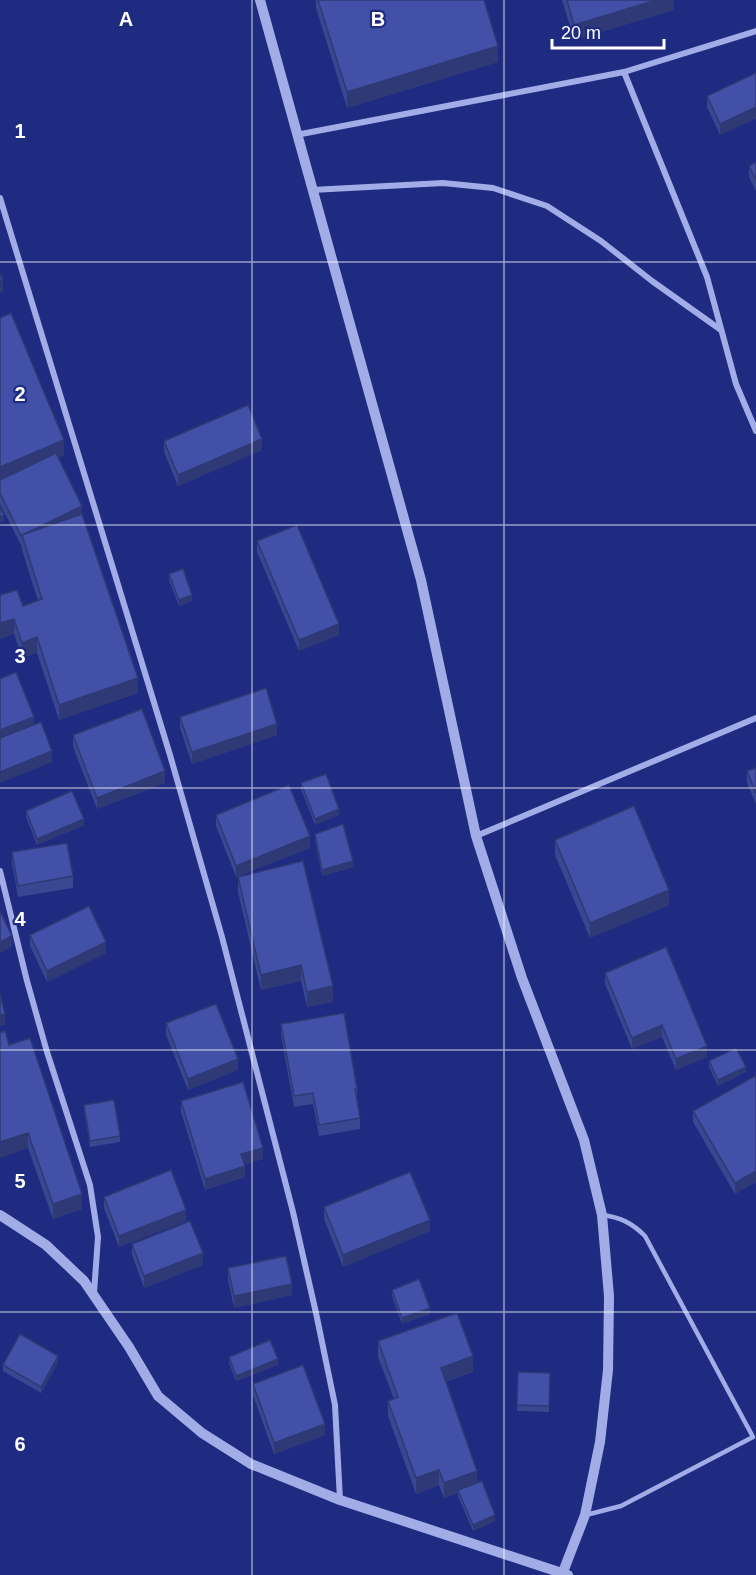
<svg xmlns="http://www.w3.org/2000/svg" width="756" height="1575" viewBox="0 0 756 1575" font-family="Arial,sans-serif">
  <rect width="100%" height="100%" fill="#1e2b80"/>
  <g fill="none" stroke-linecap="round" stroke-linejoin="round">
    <path stroke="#a2ade8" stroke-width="4.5" d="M 586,1515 L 621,1506 L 753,1437 L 645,1236 C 632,1223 620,1217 602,1215"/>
    <g stroke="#a2ade8" stroke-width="6">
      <polyline points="624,72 707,277 736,384 756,431"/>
      <polyline points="296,135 624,72 756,31"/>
      <polyline points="312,190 443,183 493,188 547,206 601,241 652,281 721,330"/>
      <polyline points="0,198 170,755 222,937 293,1212 316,1313 335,1405 340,1500"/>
      <polyline points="476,836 756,718"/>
      <polyline points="0,871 27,981 47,1052 90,1185 98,1237 94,1293"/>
    </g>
    <g stroke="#a2ade8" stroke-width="10">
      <polyline points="260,0 421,580 476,836 522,978 584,1140 602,1215 609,1296 608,1370 600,1442 585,1515 563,1572"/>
      <polyline points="0,1215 46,1245 84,1281 129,1347 158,1396 202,1433 251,1464 340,1500 568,1575"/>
    </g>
  </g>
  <g fill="#394690">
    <polygon points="316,0 484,0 498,62 347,108 316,8"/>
    <polygon points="562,0 674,0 674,10 574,40"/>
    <polygon points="756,73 720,135 707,107 707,96"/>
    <polygon points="756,162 756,191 749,177 749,166"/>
    <polygon points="0,318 64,455 58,458 82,514 138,693 59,720 37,653 22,658 14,634 0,639 23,606 38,601 22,550 22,547 0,504"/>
    <polygon points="164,441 262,450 178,486 164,452"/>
    <polygon points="257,541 339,635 299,651 257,552"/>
    <polygon points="169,574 192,601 179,606 169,580"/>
    <polygon points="180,717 277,735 192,764 180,728"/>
    <polygon points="73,735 165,783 97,809 73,747"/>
    <polygon points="756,768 756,804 747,783 747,771"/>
    <polygon points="301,783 339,815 315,825 301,789"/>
    <polygon points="26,811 84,825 37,845 26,817"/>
    <polygon points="216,815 310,848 236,877 216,826"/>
    <polygon points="315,834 353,867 322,876 315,840"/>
    <polygon points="555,840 669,905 590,938 555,855"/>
    <polygon points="12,852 73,876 73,888 18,897 12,863"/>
    <polygon points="238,877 333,1002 307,1007 301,981 261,990 238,892"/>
    <polygon points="30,935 106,953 47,982 30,946"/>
    <polygon points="605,973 707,1057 676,1070 662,1037 632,1049 605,984"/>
    <polygon points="166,1023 238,1070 188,1090 166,1035"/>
    <polygon points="281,1024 357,1089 357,1100 360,1118 360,1129 319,1136 313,1104 294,1107 281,1035"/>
    <polygon points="9,1045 82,1209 53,1219 28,1148"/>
    <polygon points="709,1061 746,1072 718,1086 709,1067"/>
    <polygon points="756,1078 756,1182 735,1194 693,1122 693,1111"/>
    <polygon points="181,1101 263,1159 244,1164 245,1177 205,1190 181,1112"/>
    <polygon points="84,1105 120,1136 120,1142 90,1147 84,1110"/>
    <polygon points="104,1197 186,1221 119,1247 104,1208"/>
    <polygon points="324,1207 430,1231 343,1267 324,1219"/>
    <polygon points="132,1244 203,1265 144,1288 132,1255"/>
    <polygon points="228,1268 292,1295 234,1308 228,1280"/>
    <polygon points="392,1290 430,1314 402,1324 392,1296"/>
    <polygon points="378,1341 473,1372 445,1382 477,1483 495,1521 473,1531 458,1496 458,1493 444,1498 439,1485 416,1494 388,1416 388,1401 394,1399 378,1357"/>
    <polygon points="229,1357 278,1365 236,1381 229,1363"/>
    <polygon points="58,1362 41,1393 3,1371 3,1365"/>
    <polygon points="518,1372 550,1373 549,1412 517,1411"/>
    <polygon points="253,1384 325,1435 274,1454 253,1395"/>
  </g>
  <g fill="#2e3975">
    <polygon points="656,0 674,0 674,10 574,40 574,25"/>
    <polygon points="498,46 498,62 347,108 347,92"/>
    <polygon points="756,107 756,119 720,135 720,124"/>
    <polygon points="3,280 3,292 0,293 0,282"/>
    <polygon points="262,439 262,450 178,486 178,475"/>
    <polygon points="64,440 64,455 0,482 0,467"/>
    <polygon points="82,506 82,517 22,536"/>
    <polygon points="4,515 4,521 0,523 0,517"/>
    <polygon points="192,595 192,601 179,606 179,600"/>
    <polygon points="14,619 14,634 0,639 0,623"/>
    <polygon points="339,624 339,635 299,651 299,640"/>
    <polygon points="37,637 37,653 22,658 22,643"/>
    <polygon points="138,678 138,693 59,720 59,705"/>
    <polygon points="34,717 34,728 0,741 0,730"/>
    <polygon points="277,724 277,735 192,764 192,752"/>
    <polygon points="52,751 52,762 0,783 0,772"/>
    <polygon points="165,771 165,783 97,809 97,798"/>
    <polygon points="339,809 339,815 315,825 315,819"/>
    <polygon points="84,819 84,825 37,845 37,839"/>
    <polygon points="310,836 310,848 236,877 236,866"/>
    <polygon points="353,861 353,867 322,876 322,870"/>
    <polygon points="669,890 669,905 590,938 590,923"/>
    <polygon points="12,936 12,947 0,953 0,942"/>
    <polygon points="106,942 106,953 47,982 47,971"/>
    <polygon points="301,965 301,981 261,990 261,975"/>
    <polygon points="333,986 333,1002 307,1007 307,992"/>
    <polygon points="5,1014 5,1025 0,1026 0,1015"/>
    <polygon points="662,1025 662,1037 632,1049 632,1038"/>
    <polygon points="707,1046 707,1057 676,1070 676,1059"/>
    <polygon points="238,1059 238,1070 188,1090 188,1079"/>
    <polygon points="746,1067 746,1072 718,1086 718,1080"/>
    <polygon points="28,1133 28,1148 0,1158 0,1142"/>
    <polygon points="263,1148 263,1159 241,1165 241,1154"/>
    <polygon points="245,1166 245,1177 205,1190 205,1179"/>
    <polygon points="756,1171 756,1182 735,1194 735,1183"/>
    <polygon points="82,1194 82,1209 53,1219 53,1204"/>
    <polygon points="186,1210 186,1221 119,1247 119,1236"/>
    <polygon points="430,1220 430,1231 343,1267 343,1255"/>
    <polygon points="203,1253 203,1265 144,1288 144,1276"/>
    <polygon points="292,1284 292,1295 234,1308 234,1296"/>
    <polygon points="430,1308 430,1314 402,1324 402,1318"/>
    <polygon points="58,1356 58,1362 41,1393 41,1387"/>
    <polygon points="473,1356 473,1372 441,1383 441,1368"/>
    <polygon points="278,1359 278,1365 236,1381 236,1376"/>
    <polygon points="325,1424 325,1435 274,1454 274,1443"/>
    <polygon points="439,1470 439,1485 416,1494 416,1478"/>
    <polygon points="477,1471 477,1486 458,1490 458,1493 444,1498 444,1483"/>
    <polygon points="495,1515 495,1521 473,1531 473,1525"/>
  </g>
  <g fill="#4251a7" stroke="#2e3975" stroke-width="1.5">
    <polygon points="318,0 484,0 498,46 347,92"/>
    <polygon points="567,0 656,0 574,25"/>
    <polygon points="756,73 756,107 720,124 707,96"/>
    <polygon points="756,162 756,180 749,166"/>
    <polygon points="0,273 3,280 0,282"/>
    <polygon points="11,313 64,440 0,467 0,318"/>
    <polygon points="248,405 262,439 178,475 164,441"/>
    <polygon points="56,453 82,506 22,535 21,536 0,493 0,480"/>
    <polygon points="0,507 4,515 0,517"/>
    <polygon points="82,514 138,678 59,705 37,637 22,643 14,619 0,623 0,595 17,590 23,606 42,599 22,535"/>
    <polygon points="297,525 339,624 299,640 257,541"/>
    <polygon points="183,569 192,595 179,600 169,574"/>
    <polygon points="16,672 34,717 0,730 0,679"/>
    <polygon points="266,688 277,724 192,752 180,717"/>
    <polygon points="142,709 165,771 97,798 73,735"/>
    <polygon points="41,722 52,751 0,772 0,738"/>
    <polygon points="756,768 756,793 747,771"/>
    <polygon points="326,774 339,809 315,819 301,783"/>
    <polygon points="289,785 310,836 236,866 216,815"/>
    <polygon points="72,791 84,819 37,839 26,811"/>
    <polygon points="634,806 669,890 590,923 555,840"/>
    <polygon points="343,824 353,861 322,870 315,834"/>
    <polygon points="67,843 73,876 18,886 12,852"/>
    <polygon points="303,861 333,986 307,992 301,965 261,975 238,877"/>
    <polygon points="89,906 106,942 47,971 30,935"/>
    <polygon points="0,911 12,936 0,942"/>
    <polygon points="666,947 707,1046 676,1059 662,1025 632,1038 605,973"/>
    <polygon points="0,994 5,1014 0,1015"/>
    <polygon points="216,1004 238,1059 188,1079 166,1023"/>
    <polygon points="344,1013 357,1089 355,1089 360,1118 319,1125 313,1093 294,1096 281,1024"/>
    <polygon points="5,1031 9,1045 30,1038 82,1194 53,1204 28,1133 0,1142 0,1033"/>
    <polygon points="736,1048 746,1067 718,1080 709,1061"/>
    <polygon points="755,1076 756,1078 756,1171 735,1183 693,1111"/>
    <polygon points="243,1082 263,1148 241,1154 245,1166 205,1179 181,1101"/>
    <polygon points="114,1100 120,1136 90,1141 84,1105"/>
    <polygon points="171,1170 186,1210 119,1236 104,1197"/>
    <polygon points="410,1172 430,1220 343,1255 324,1207"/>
    <polygon points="190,1221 203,1253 144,1276 132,1244"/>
    <polygon points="286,1256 292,1284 234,1296 228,1268"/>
    <polygon points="419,1279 430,1308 402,1318 392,1290"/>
    <polygon points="457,1313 473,1356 441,1368 477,1471 444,1483 439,1470 416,1478 388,1401 398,1397 378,1341"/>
    <polygon points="20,1334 58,1356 41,1387 3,1365"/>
    <polygon points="270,1340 278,1359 236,1376 229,1357"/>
    <polygon points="303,1365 325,1424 274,1443 253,1384"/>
    <polygon points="518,1372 550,1373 549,1406 517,1405"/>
    <polygon points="482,1481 495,1515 473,1525 458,1490"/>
  </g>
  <path fill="none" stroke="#fff" stroke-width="1.5" stroke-opacity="0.55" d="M 252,0 L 252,1575M 504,0 L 504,1575M 0,262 L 756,262M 0,525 L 756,525M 0,788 L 756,788M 0,1050 L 756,1050M 0,1312 L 756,1312"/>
  <g font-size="20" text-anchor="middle" font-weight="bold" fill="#fff" stroke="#1e2b80" stroke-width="4.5" stroke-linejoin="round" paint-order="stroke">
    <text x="126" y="26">A</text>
    <text x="378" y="26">B</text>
    <text x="20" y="138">1</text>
    <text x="20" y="401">2</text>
    <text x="20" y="663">3</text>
    <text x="20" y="926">4</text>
    <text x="20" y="1188">5</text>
    <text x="20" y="1451">6</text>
  </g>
  <path d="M552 39v9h112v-9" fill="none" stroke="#ffffff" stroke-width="3"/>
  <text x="561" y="39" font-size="18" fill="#ffffff" stroke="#1e2b80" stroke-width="4.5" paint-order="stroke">20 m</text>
</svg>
